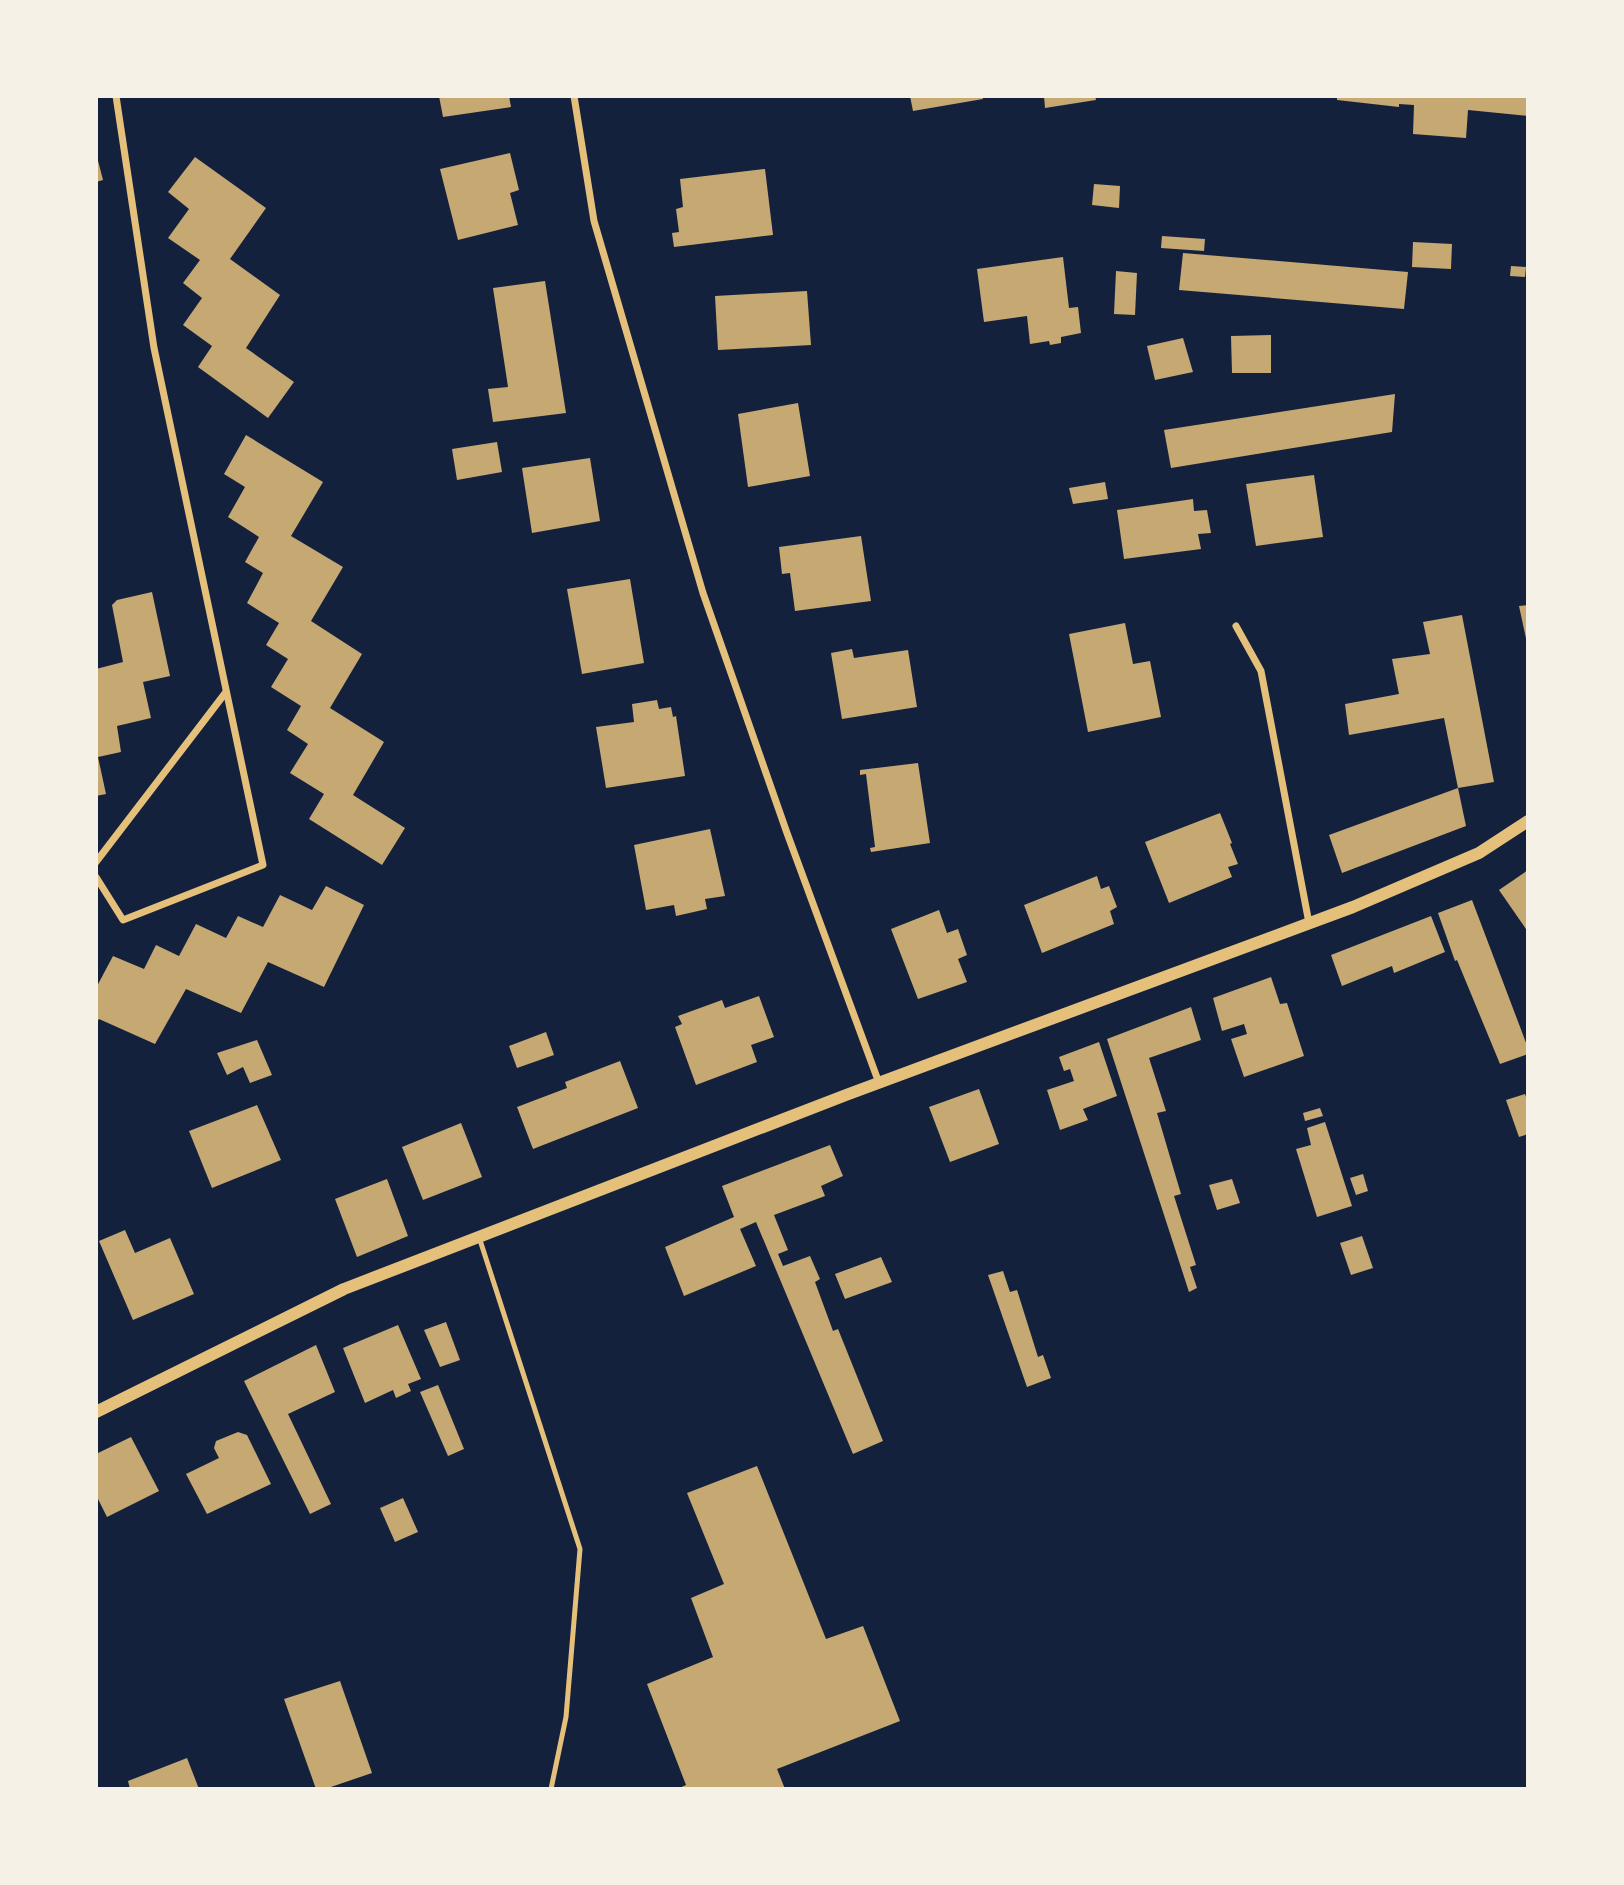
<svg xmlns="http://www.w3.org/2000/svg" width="1624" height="1885" viewBox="0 0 1624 1885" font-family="'Open Sans',sans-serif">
  <rect width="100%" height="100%" fill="#14213d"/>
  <g fill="#c6a872">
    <polygon points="439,96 509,96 511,107 443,117"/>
    <polygon points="910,96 982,96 983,99 913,111"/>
    <polygon points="1044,96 1095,96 1096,100 1045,108"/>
    <polygon points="1337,96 1528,96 1528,116 1468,110 1466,138 1413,134 1414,105 1399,104 1399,107 1337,100"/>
    <polygon points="96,153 103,180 96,182"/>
    <polygon points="510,153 519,190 510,193 518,225 458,240 440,169"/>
    <polygon points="195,157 266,208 230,259 280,295 246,348 294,382 268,418 198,367 212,346 183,325 202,298 183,283 200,260 168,238 189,209 168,192"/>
    <polygon points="765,169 773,235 674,247 672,233 679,232 676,209 683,207 680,179"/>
    <polygon points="1094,184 1120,186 1119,208 1092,205"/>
    <polygon points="1162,236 1205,239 1204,251 1161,248"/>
    <polygon points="1413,242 1452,244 1451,269 1412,267"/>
    <polygon points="1183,253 1408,272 1404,309 1179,290"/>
    <polygon points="1063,257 1069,308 1078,307 1081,333 1061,337 1061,343 1050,345 1049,341 1030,344 1027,316 984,322 977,269"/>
    <polygon points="1511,266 1526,267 1525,277 1510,276"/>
    <polygon points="1116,271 1137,273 1135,315 1114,314"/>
    <polygon points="545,281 566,413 493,422 488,389 508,387 493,288"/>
    <polygon points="807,291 811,345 718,350 715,296"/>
    <polygon points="1271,335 1271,373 1232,373 1231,336"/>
    <polygon points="1183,338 1193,372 1155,380 1147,346"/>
    <polygon points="1395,394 1392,432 1171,468 1164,430"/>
    <polygon points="798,403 810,476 748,487 738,414"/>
    <polygon points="246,435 323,482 291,536 343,567 311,621 362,654 330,708 384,742 353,795 405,828 382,865 309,819 324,794 290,773 308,744 287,730 301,706 271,687 288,659 266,645 279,623 247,603 263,573 245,562 259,537 228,517 245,487 224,474"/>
    <polygon points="497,442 502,472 457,480 452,449"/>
    <polygon points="590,458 600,521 532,533 522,468"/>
    <polygon points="1314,475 1323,537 1256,546 1246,484"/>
    <polygon points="1105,482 1108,499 1073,504 1069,488"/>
    <polygon points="1193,499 1194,511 1207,510 1211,533 1198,534 1201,549 1124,559 1117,510"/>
    <polygon points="861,536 871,601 795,611 790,573 782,574 779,547"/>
    <polygon points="630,579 644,663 582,674 567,589"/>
    <polygon points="152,592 170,676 143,682 151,718 117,726 121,752 98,757 106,794 96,796 96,669 123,662 112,605 117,600"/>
    <polygon points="1528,605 1528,643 1527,643 1519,606"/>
    <polygon points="1462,615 1494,782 1458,788 1444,718 1349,735 1345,704 1399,694 1392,659 1430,654 1423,622"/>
    <polygon points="1125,623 1133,664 1150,661 1161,717 1088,732 1069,634"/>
    <polygon points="852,649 854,658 908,650 917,707 842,719 831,653"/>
    <polygon points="657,700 659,709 671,707 673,717 676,716 685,776 606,788 596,727 634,722 632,704"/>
    <polygon points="918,763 930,843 871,852 870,848 875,847 866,774 860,775 860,770"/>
    <polygon points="1458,788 1466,826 1342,873 1329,835"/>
    <polygon points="1220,813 1232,843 1230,844 1238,864 1228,867 1232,877 1169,903 1145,842"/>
    <polygon points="710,829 725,896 705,899 707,909 676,916 674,905 646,910 634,845"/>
    <polygon points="1528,870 1528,932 1499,890"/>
    <polygon points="1097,876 1101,889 1109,886 1117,907 1110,911 1114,924 1042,953 1024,905"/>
    <polygon points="326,886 364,905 324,987 268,962 241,1013 186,989 155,1044 99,1019 96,1024 96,988 113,956 144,969 156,945 179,956 196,924 226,938 238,916 263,927 280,895 312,910"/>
    <polygon points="1472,900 1528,1048 1528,1054 1500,1064 1457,960 1455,961 1438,913"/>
    <polygon points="939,910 947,933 958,929 967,955 958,959 967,982 918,999 891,929"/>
    <polygon points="1431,916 1445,952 1394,973 1392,966 1342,986 1331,955"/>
    <polygon points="1271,977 1280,1004 1287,1003 1304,1056 1244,1077 1231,1039 1247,1034 1244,1024 1222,1031 1213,998"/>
    <polygon points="759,996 774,1037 751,1045 757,1062 696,1085 675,1027 682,1024 678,1016 722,1000 725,1008"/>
    <polygon points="1191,1007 1201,1040 1149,1058 1166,1111 1157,1113 1181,1194 1174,1196 1196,1265 1190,1267 1197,1288 1189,1292 1107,1039"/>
    <polygon points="546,1032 554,1055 517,1068 509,1046"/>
    <polygon points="257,1040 272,1075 250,1083 243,1067 227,1075 217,1053"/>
    <polygon points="1099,1042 1117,1096 1083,1109 1088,1120 1060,1130 1047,1090 1074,1081 1070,1069 1064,1071 1059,1057"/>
    <polygon points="620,1061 638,1108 533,1149 517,1107 567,1088 565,1082"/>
    <polygon points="979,1089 999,1144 950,1162 929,1107"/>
    <polygon points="1525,1094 1528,1103 1528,1134 1519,1137 1506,1100"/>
    <polygon points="257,1105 281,1160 212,1188 189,1131"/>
    <polygon points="1320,1108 1323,1116 1305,1121 1303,1113"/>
    <polygon points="1325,1122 1352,1206 1317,1217 1296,1149 1311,1145 1307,1128"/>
    <polygon points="461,1123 482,1177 423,1200 402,1147"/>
    <polygon points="830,1145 843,1176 821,1186 825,1196 774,1215 788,1250 778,1254 783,1266 810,1256 820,1279 815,1282 833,1331 838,1329 883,1441 853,1454 756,1222 740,1229 756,1266 684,1296 665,1247 734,1217 722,1186"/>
    <polygon points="1363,1174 1368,1191 1356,1195 1350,1178"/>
    <polygon points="387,1179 408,1236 357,1257 335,1199"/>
    <polygon points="1232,1179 1240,1203 1217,1210 1209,1185"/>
    <polygon points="125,1230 135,1253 170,1238 194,1294 133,1320 99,1241"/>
    <polygon points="1362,1236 1373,1268 1351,1275 1340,1243"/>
    <polygon points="881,1257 892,1282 845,1299 835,1274"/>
    <polygon points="1003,1271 1010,1292 1017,1290 1038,1357 1043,1355 1051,1378 1027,1387 988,1275"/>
    <polygon points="446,1322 460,1360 440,1367 424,1330"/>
    <polygon points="398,1325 421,1379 408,1384 411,1391 396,1398 393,1390 365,1403 343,1348"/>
    <polygon points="316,1345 335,1392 288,1414 331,1504 310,1514 244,1381"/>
    <polygon points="438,1385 464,1449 448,1456 420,1392"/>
    <polygon points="238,1432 247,1435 271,1484 207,1514 186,1474 219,1458 214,1448 216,1441"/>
    <polygon points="131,1437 159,1491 107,1517 96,1495 96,1454"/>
    <polygon points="757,1466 826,1639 863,1626 900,1721 777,1769 785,1789 677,1789 686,1785 647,1684 713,1657 691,1598 724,1584 687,1493"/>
    <polygon points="403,1498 418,1532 395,1542 380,1508"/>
    <polygon points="340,1681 372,1773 325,1789 316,1789 284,1699"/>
    <polygon points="187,1758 199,1789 130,1789 128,1781"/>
  </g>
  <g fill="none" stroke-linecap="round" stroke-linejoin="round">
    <polyline stroke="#e5c07b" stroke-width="5" points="479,1237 580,1549 566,1717 551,1789"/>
    <g stroke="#e5c07b" stroke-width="7">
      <polyline points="574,96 594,221 703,593 787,833 879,1083"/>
      <polyline points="1236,626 1261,671 1309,923"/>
      <polyline points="96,862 226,692"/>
      <polyline points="96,877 123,920 263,865 154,348 116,96"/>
    </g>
    <polyline stroke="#e5c07b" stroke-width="12" points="96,1412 344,1289 846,1095 1353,907 1479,853 1528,821"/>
  </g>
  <rect width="1624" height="1885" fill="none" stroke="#f6f1e7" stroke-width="196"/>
</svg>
